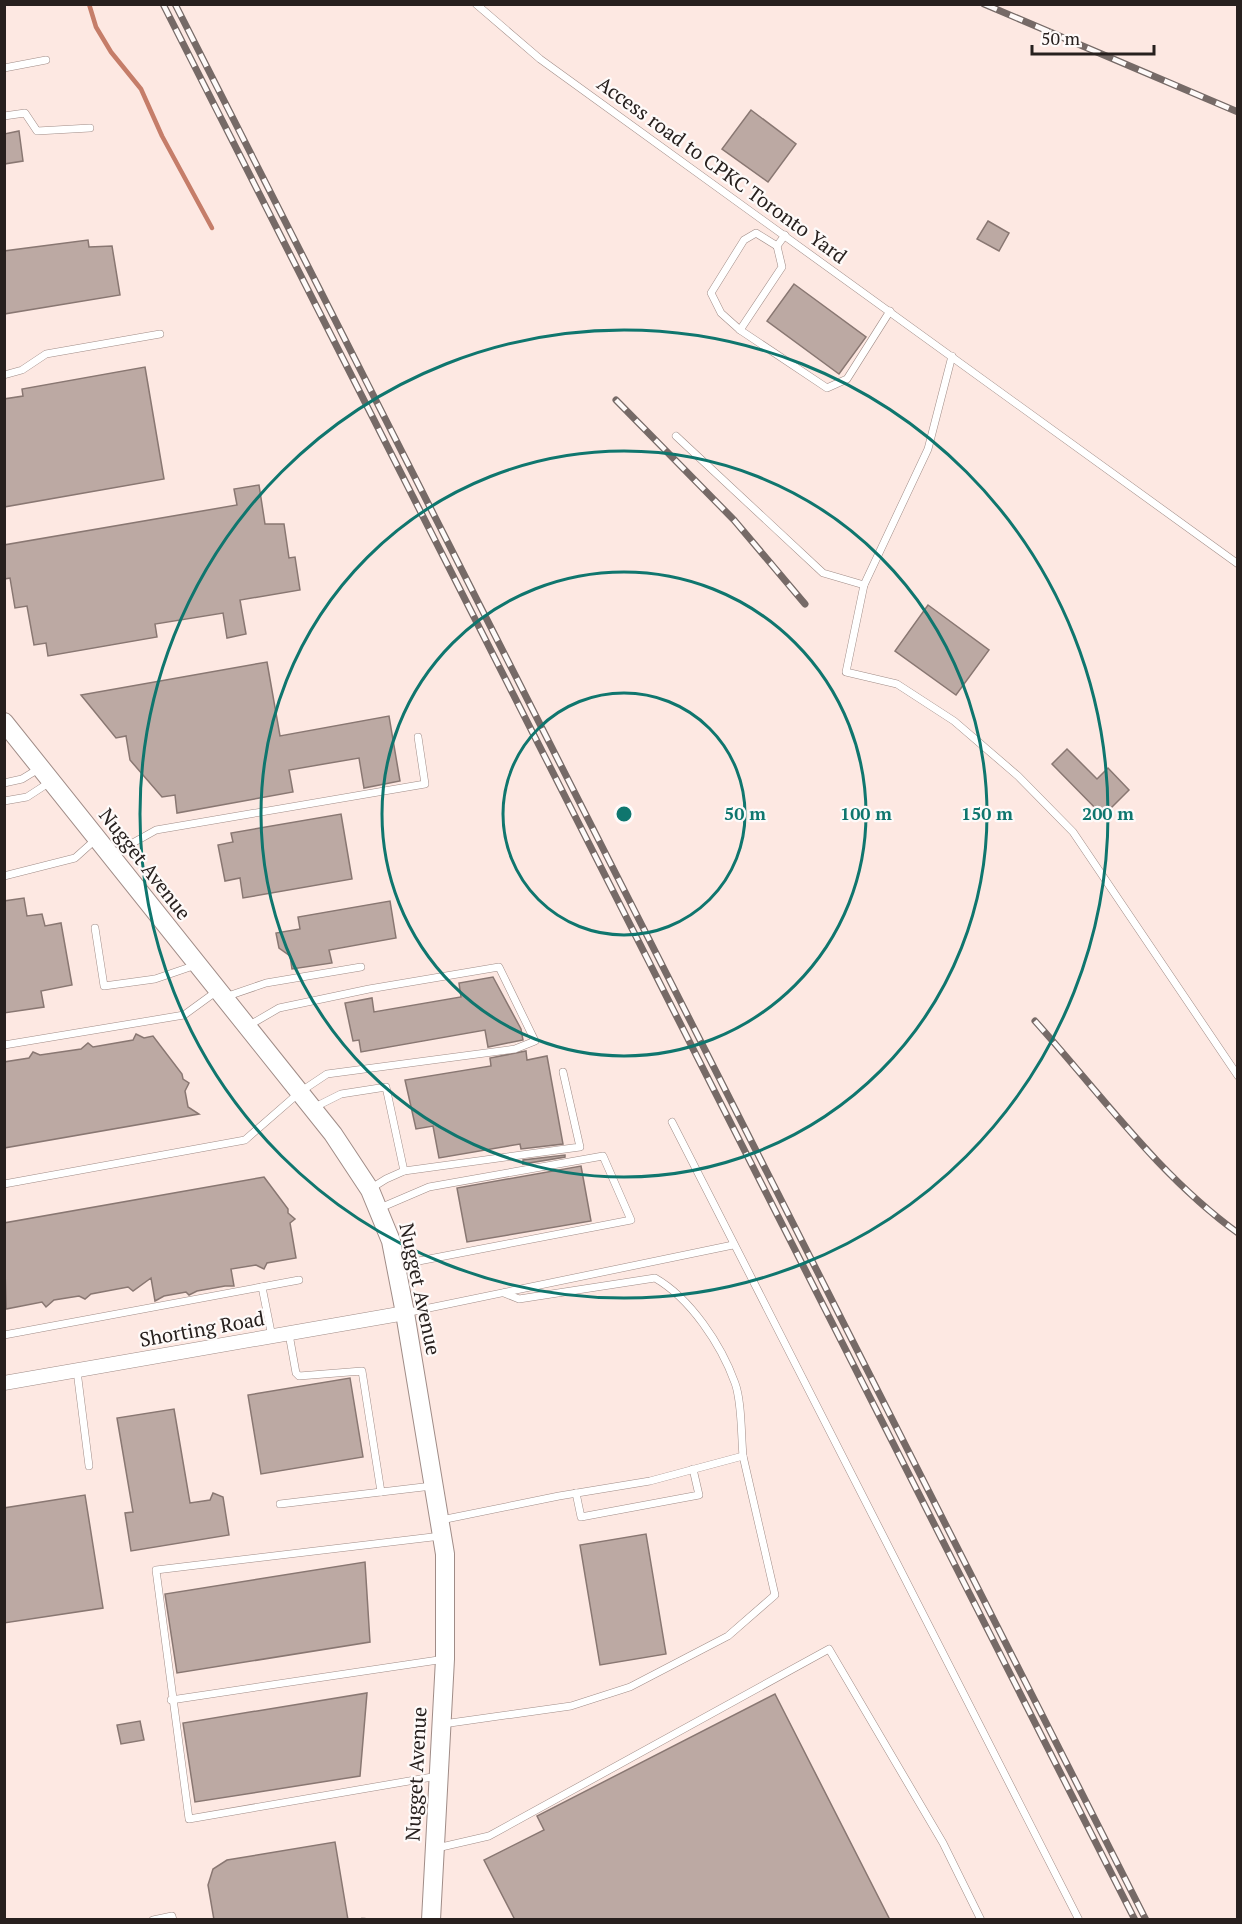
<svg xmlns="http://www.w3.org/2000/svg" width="1242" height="1924" viewBox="0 0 1242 1924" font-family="'PT Serif',serif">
  <rect width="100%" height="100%" fill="#fde8e2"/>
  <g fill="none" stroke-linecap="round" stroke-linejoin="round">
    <polyline stroke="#c57d69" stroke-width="4.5" points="89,4 96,27 111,52 141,89 162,136 212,228"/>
  </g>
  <g fill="#bca9a3" stroke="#897772" stroke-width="1.5">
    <polygon points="751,110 796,144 768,182 722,149"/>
    <polygon points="19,131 23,161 4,164 4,134"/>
    <polygon points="988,221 1009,233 999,251 977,239"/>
    <polygon points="88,240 89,247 112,246 120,295 4,314 4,251"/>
    <polygon points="794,284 866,337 839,374 767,321"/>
    <polygon points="145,367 164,479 4,507 4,399 23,396 22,389"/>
    <polygon points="259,485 265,524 284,524 289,558 295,557 300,590 240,600 246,634 227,638 223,613 155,624 157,637 48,656 46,643 34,645 27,606 15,608 10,578 4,579 4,545 237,505 234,489"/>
    <polygon points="928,605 989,650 956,695 895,651"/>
    <polygon points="267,662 280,736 389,716 400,781 364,788 359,758 289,770 293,792 177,813 175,795 162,797 130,760 126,736 116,738 81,695"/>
    <polygon points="1067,749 1097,779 1108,768 1129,790 1103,816 1052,764"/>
    <polygon points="341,814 352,879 243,898 240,878 225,881 218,845 233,842 231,833"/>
    <polygon points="24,898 27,916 42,914 45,926 61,923 72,985 41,991 44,1007 4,1013 4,901"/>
    <polygon points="390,901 396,938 329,950 332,963 292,969 290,956 279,948 276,933 300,929 298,917"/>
    <polygon points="493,977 521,1029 523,1040 488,1047 485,1030 361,1052 359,1040 353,1041 345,1003 372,998 374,1012 461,997 459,983"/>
    <polygon points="136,1034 144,1038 153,1036 182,1074 183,1079 189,1083 185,1091 188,1107 199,1114 4,1148 4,1062 29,1058 33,1052 40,1055 81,1049 88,1043 93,1047 133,1040"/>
    <polygon points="526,1051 527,1060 547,1056 563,1144 521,1149 520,1144 439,1158 433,1126 416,1129 405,1080 491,1066 490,1058"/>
    <polygon points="565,1155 565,1157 523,1164 523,1160"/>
    <polygon points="581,1166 591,1221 467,1242 457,1188"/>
    <polygon points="264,1177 288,1209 288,1213 295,1219 290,1223 296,1258 267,1263 264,1269 256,1265 231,1269 234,1286 225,1286 197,1291 189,1295 186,1292 164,1296 155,1301 151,1278 133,1291 128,1287 91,1294 85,1299 79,1296 54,1300 46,1307 42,1302 6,1309 4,1223"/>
    <polygon points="350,1378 363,1457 261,1474 248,1395"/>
    <polygon points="174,1409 190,1503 210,1500 213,1493 223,1497 229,1535 131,1551 125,1513 133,1512 117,1418"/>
    <polygon points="85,1495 103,1608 4,1623 4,1508"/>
    <polygon points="646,1534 666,1654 600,1665 580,1545"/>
    <polygon points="365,1562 370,1642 177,1673 165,1594"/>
    <polygon points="367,1693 360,1776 195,1802 183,1723"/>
    <polygon points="775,1694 890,1920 515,1920 484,1860 544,1830 537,1816"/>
    <polygon points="140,1721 144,1740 121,1744 117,1725"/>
    <polygon points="335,1842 348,1920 214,1920 208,1885 213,1869 227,1860"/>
  </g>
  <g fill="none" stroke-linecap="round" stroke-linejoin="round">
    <defs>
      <g id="lane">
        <polyline points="476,4 540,59 1238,564"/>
        <polyline points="4,68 46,60"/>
        <polyline points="4,116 25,113 37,131 90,128"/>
        <polyline points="785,235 777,246 782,267 740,330 827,388 847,379 890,311"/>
        <polyline points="740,330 721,313 711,293 744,240 756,233 777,246"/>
        <polyline points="952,356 928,449 864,585 846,672 897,684 954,721 1018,776 1073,832 1238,1076"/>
        <polyline points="4,375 22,370 46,354 160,334"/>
        <polyline points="676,436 823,573 864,585"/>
        <polyline points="4,783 22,779 40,768"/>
        <polyline points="4,801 27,797 50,782"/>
        <polyline points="113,854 156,830 425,784 418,737"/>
        <polyline points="4,876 75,858 95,840"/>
        <polyline points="95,928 104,986 155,979 196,965"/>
        <polyline points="225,997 266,983 361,967"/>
        <polyline points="4,1045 184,1015 217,991"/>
        <polyline points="315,1107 341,1094 386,1087 404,1171 386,1179 370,1189"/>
        <polyline points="672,1122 1079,1920"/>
        <polyline points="404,1171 580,1147 563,1072"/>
        <polyline points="4,1184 245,1140 300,1092 327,1074 515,1049 535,1041 499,967 369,989 279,1008 248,1026"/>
        <polyline points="380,1208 429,1187 603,1156 631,1220 398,1265"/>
        <polyline points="262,1287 272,1337"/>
        <path d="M 504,1293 L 519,1299 L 655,1278 C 690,1298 721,1344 735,1383 C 742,1402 741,1435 743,1456"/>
        <polyline points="405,1313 733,1245"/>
        <polyline points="289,1334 296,1373 299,1376 362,1371 381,1492 432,1486"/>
        <polyline points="4,1335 299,1280"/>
        <polyline points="77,1371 89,1466"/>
        <polyline points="576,1493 581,1517 699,1495 693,1469"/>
        <polyline points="280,1504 381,1492"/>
        <polyline points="441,1520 559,1496 650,1481 743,1456 775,1595 728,1636 630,1687 571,1706 443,1724"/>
        <polyline points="171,1700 445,1659"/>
        <polyline points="438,1776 189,1819 156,1570 441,1536"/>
        <polyline points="437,1848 489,1836 829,1649 943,1843 981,1920"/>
        <polyline points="153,1920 172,1916 173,1920"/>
      </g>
      <polyline id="street" points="4,1383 405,1313"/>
      <polyline id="secondary" points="4,722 333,1134 370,1190 391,1241 405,1313 445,1554 445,1659 431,1920"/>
    </defs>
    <use href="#lane" stroke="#a08c87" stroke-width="8"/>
    <use href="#street" stroke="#a08c87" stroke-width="15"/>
    <use href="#secondary" stroke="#a08c87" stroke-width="20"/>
    <polyline stroke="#ae9e9a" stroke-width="3" stroke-dasharray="4.5 4.5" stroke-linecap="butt" points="361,1919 374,1920"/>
    <use href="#lane" stroke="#fff" stroke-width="7"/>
    <use href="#street" stroke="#fff" stroke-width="14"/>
    <use href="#secondary" stroke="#fff" stroke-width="18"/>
    <defs>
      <g id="rail">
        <polyline points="163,4 1135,1920"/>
        <polyline points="175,4 1146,1920"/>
        <polyline points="984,4 1238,112"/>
        <polyline points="616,400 734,520 805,604"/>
        <path d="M 1035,1021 C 1100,1093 1158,1175 1238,1233"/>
      </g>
    </defs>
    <use href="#rail" stroke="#766a67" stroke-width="7"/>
    <use href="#rail" stroke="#fefaf9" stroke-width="4.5" stroke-dasharray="14" stroke-linecap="butt"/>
  </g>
  <g fill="none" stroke="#0f766e" stroke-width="3">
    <circle cx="624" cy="814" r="121"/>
    <circle cx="624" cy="814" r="242"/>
    <circle cx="624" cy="814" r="363"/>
    <circle cx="624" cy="814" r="484"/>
  </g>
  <g text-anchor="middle" stroke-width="4.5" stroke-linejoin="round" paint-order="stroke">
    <g font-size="20" fill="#27201e" stroke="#fefaf9">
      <text transform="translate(722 170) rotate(36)" y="7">Access road to CPKC Toronto Yard</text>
      <text transform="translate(145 864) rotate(52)" y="7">Nugget Avenue</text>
      <text transform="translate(420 1289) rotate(78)" y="7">Nugget Avenue</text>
      <text transform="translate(202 1329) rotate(-10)" y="7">Shorting Road</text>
      <text transform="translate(416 1774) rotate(-87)" y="7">Nugget Avenue</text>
    </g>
  </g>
  <circle cx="624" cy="814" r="9" fill="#0f766e" stroke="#fefaf9" stroke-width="3"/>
  <g font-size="18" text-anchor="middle" font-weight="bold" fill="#0f766e" stroke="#fefaf9" stroke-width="4.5" stroke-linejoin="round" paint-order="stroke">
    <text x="745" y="820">50 m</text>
    <text x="866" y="820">100 m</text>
    <text x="987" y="820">150 m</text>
    <text x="1108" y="820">200 m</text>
  </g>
  <rect width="1242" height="1924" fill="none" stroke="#27201e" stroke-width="12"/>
  <path d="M1032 45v9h122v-9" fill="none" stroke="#27201e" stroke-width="3"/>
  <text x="1041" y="45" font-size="18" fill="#27201e" stroke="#fefaf9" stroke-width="4.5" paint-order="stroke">50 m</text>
</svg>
